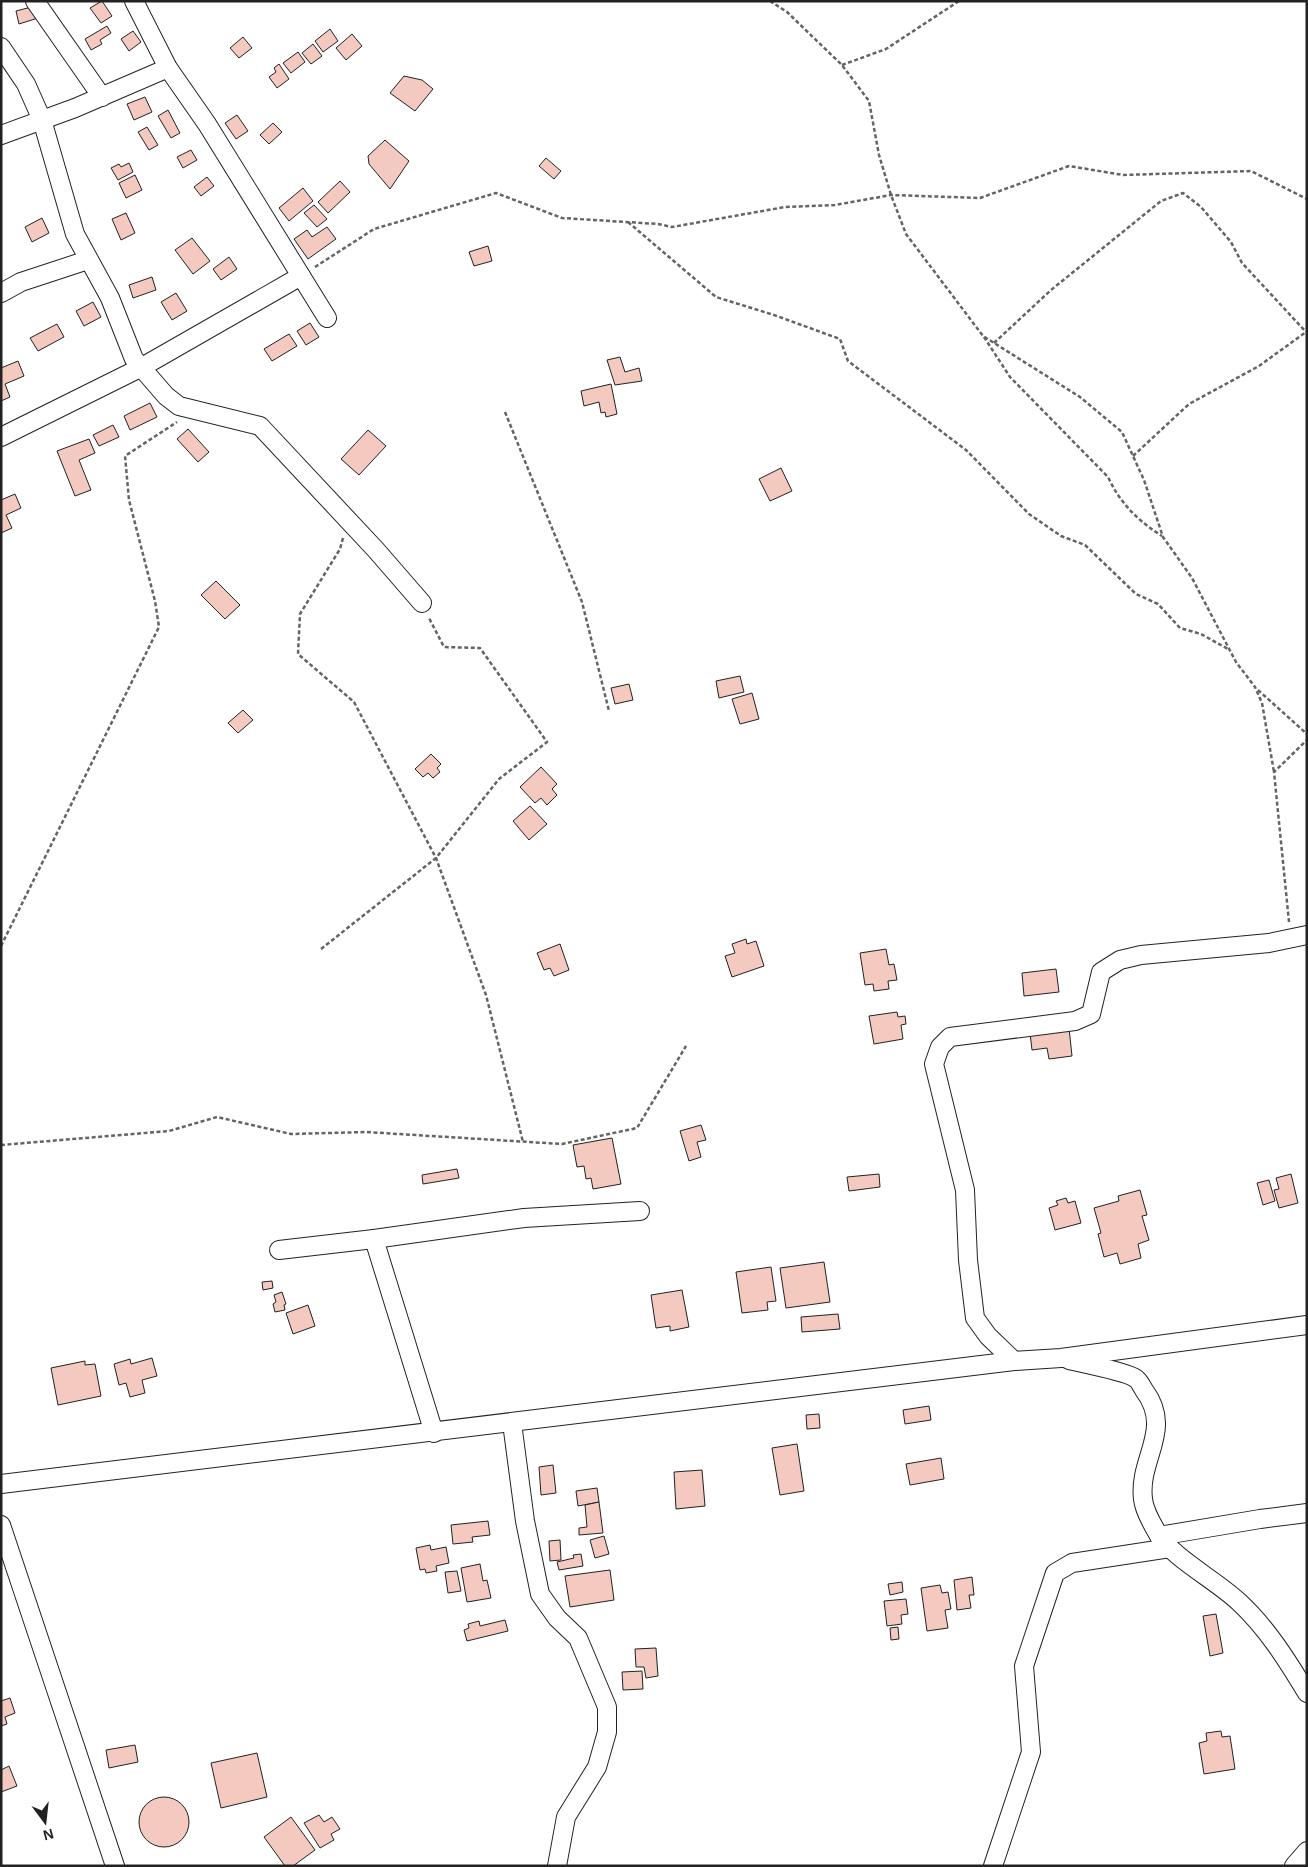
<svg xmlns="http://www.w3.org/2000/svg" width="1308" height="1867" viewBox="0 0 1308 1867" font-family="Helvetica,sans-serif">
  <rect width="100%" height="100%" fill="#fff"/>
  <g fill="#f3c9c0" stroke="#222">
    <polygon points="102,1 112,16 101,23 90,8"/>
    <polygon points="35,6 38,18 19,24 16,11"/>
    <polygon points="107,26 111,33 100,40 102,44 91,50 85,39"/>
    <polygon points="330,29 338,41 323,52 315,41"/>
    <polygon points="133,31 141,42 129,51 121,39"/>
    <polygon points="352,34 362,46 346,60 336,48"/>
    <polygon points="243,37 252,48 239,58 230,48"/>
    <polygon points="313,44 322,56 311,64 302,53"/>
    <polygon points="298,52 305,62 291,73 283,63"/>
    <polygon points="279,64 289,79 277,88 269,77 276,72 274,68"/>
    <polygon points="404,76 422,80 433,89 415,111 390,93"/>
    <polygon points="145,97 152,112 134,120 127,104"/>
    <polygon points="168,110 180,133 171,138 158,116"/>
    <polygon points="237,115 248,131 236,139 225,123"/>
    <polygon points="273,123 282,132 269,144 260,135"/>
    <polygon points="147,127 158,145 149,150 138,132"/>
    <polygon points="385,140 409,161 390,189 369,164 368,156"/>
    <polygon points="191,150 197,160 183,168 177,157"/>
    <polygon points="546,158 561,171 554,179 539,166"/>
    <polygon points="129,163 133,172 118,180 111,168 119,164 121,167"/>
    <polygon points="135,175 142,190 126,198 119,183"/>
    <polygon points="207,177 214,186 201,196 194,187"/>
    <polygon points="340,181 350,192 328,213 318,202"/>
    <polygon points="303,188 313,201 289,221 279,208"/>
    <polygon points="314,205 327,219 317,227 304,213"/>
    <polygon points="126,213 135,233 121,240 112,219"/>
    <polygon points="42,218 49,233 32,242 25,227"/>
    <polygon points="327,227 336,239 308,259 294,239 307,230 312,237"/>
    <polygon points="192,238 210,261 193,274 175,250"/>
    <polygon points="488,246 492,261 474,266 469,252"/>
    <polygon points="229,257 237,269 221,280 213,269"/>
    <polygon points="152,277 156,290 133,298 129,285"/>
    <polygon points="176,293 187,311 172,320 161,302"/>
    <polygon points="93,302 101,317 84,326 76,311"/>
    <polygon points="310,323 319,337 306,345 297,331"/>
    <polygon points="57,324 64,337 38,351 30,338"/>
    <polygon points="289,334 297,346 272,361 264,349"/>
    <polygon points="620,357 625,372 639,368 642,381 615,385 607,360"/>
    <polygon points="18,361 24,376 5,384 10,397 1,401 1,368"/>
    <polygon points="611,384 617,414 606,417 605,412 601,413 599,402 584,406 581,391"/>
    <polygon points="150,403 157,417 130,430 124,416"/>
    <polygon points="113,425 119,437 99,446 93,435"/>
    <polygon points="188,429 209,452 198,462 177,439"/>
    <polygon points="368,430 386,446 359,475 341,459"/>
    <polygon points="89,439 95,453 79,460 91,490 75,496 57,451"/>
    <polygon points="781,468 792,491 770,501 759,479"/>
    <polygon points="15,494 21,508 6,515 12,528 1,533 1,500"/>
    <polygon points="216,581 240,605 225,619 201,595"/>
    <polygon points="740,676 744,692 719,698 716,681"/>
    <polygon points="629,684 633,700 615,704 611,688"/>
    <polygon points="752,693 759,719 740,724 732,699"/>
    <polygon points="243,710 253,720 238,733 228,723"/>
    <polygon points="431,754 441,764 437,768 440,772 433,778 428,773 423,777 415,769"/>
    <polygon points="541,767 557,784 552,789 557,795 547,805 541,798 535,803 520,787"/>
    <polygon points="530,806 547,824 529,840 513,821"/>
    <polygon points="746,939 747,944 756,941 764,966 732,977 725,956 735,953 732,944"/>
    <polygon points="560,944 569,970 554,976 550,968 544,970 537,953"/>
    <polygon points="886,949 889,965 894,964 897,980 888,981 889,989 874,991 873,984 865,985 860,953"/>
    <polygon points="1056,969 1059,992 1024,996 1022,973"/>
    <polygon points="897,1012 898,1017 905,1016 906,1024 901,1025 903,1039 874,1044 869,1016"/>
    <polygon points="1069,1028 1072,1056 1049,1059 1047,1048 1032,1050 1030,1033"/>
    <polygon points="701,1125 706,1140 697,1142 701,1157 689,1161 680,1131"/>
    <polygon points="612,1138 621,1184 593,1189 591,1178 586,1179 584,1166 577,1167 573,1145"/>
    <polygon points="457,1169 459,1178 423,1184 422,1175"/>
    <polygon points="879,1174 880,1187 849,1191 847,1177"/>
    <polygon points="1291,1174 1298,1203 1279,1208 1274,1190 1279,1189 1276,1178"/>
    <polygon points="1269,1180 1275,1201 1263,1205 1257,1183"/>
    <polygon points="1140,1190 1147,1215 1142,1216 1149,1240 1138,1244 1141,1258 1120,1264 1117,1253 1104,1257 1098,1234 1101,1233 1094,1208 1119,1201 1118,1196"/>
    <polygon points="1066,1198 1068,1203 1075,1201 1081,1223 1055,1230 1049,1208 1058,1205 1056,1201"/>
    <polygon points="824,1262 830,1302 786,1308 780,1268"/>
    <polygon points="771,1267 776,1301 767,1302 768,1310 742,1313 736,1272"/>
    <polygon points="272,1281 273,1288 263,1290 262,1282"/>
    <polygon points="682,1290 689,1327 670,1331 670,1326 656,1328 651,1295"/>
    <polygon points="282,1292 286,1304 284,1305 285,1310 275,1312 273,1304 276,1302 274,1295"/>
    <polygon points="308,1305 315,1326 293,1334 286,1313"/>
    <polygon points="838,1314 840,1329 802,1332 801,1317"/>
    <polygon points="152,1358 157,1376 142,1380 145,1393 130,1397 126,1383 119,1385 114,1364 130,1359 131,1364"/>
    <polygon points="85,1361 85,1365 95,1364 101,1396 58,1405 51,1368"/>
    <polygon points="929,1406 931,1420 905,1424 903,1410"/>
    <polygon points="819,1414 820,1428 807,1429 806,1415"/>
    <polygon points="797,1444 804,1491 780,1495 772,1448"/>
    <polygon points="941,1458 944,1479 910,1485 906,1464"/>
    <polygon points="553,1465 556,1493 541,1495 539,1467"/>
    <polygon points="702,1470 705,1506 676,1509 674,1472"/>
    <polygon points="597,1488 599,1502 578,1506 576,1491"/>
    <polygon points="599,1502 603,1533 579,1535 579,1528 587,1527 585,1505"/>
    <polygon points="488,1521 490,1535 472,1537 473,1542 453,1544 451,1525"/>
    <polygon points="604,1536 609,1554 595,1558 590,1540"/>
    <polygon points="560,1540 561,1560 550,1561 549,1541"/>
    <polygon points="430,1545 431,1550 446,1547 449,1563 436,1566 437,1571 426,1573 425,1569 420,1570 416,1548"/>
    <polygon points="581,1554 583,1566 559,1570 557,1562 574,1558 573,1555"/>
    <polygon points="480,1564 483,1581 487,1580 491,1598 467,1602 461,1568"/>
    <polygon points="610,1570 614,1600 570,1607 565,1576"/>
    <polygon points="457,1571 461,1591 448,1593 445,1572"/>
    <polygon points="972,1577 974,1595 969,1595 971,1608 957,1610 954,1580"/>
    <polygon points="902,1582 903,1592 890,1595 888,1584"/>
    <polygon points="940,1585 942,1593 948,1592 951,1609 945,1610 948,1628 927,1631 921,1588"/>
    <polygon points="906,1599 908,1614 901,1615 902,1624 887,1626 884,1601"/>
    <polygon points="1216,1614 1223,1653 1210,1656 1203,1616"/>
    <polygon points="505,1620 508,1631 467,1641 464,1630 469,1628 468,1624 479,1621 480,1626"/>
    <polygon points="898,1627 899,1639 891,1640 890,1628"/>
    <polygon points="656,1648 658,1676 646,1678 644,1667 636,1667 635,1649"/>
    <polygon points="642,1671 643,1689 623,1690 622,1672"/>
    <polygon points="10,1698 15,1713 5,1717 7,1724 1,1726 1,1701"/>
    <polygon points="1221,1731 1222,1737 1230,1736 1235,1769 1204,1774 1199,1743 1207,1741 1206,1733"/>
    <polygon points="135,1745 138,1762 109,1768 106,1750"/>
    <polygon points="257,1753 267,1797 221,1808 211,1763"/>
    <polygon points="9,1766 17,1786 1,1792 1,1770"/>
    <circle cx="164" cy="1822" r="25"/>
    <polygon points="319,1815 324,1822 332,1817 340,1829 331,1834 334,1840 320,1848 304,1823"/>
    <polygon points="291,1817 315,1850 293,1866 285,1866 264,1837"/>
  </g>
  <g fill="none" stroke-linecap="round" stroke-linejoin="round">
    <defs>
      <g id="minor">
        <polyline points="35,1 102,97"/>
        <polyline points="134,1 168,68 207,124 327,318"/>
        <polyline points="1,47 26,84 42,120 75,234 110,298 134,359 166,396 179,406 260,426 376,550 422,603"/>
        <polyline points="1,135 75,108 168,68"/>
        <polyline points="1,293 21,282 88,260"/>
        <polyline points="1,437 142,367 301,276"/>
        <polyline points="279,1250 374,1239"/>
        <path d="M 1069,1360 C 1081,1363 1127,1372 1135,1378 C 1139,1380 1142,1387 1144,1390 C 1174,1430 1138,1458 1143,1499 C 1144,1510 1152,1524 1158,1534 C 1173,1558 1217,1581 1239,1602 C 1267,1628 1287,1660 1307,1693"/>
        <polyline points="1014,1361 988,1336 975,1318 968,1260 965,1190 934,1064 940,1047 950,1037 1075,1021 1091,1014 1101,972 1120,960 1141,955 1269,943 1307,935"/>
        <polyline points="512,1423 525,1521 540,1594 557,1618 578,1638 607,1707 607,1732 597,1767 566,1817 557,1866"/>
        <polyline points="434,1433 374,1239 524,1218 640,1211"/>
        <polyline points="1,1484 1014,1361 1061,1358 1307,1325"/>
        <polyline points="1,1525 115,1866"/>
        <polyline points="1159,1536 1260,1519 1307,1513"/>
        <polyline points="993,1866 1031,1752 1024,1666 1055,1573 1072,1563 1170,1548"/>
        <polyline points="1294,1866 1307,1851"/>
      </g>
    </defs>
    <use href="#minor" stroke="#222" stroke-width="20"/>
    <g stroke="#646464" stroke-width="2.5" stroke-dasharray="4 2.5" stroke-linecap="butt">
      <polyline points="770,1 787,12 842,65 869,101 879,155 891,195 906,234 983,336 1080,397 1122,432 1144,480 1163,537 1192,578 1236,662 1255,687 1262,703 1274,772"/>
      <polyline points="842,65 886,49 959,1"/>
      <polyline points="628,222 716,297 774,315 840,339 848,361 966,450 1029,514 1061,536 1085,545 1136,594 1158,604 1180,628 1201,634 1228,649"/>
      <polyline points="315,267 374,229 496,193 562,218 658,224 672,227 785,207 835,205 891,195 980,198 1069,166 1123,175 1251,171 1307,199"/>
      <path d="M 984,337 L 1010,377 L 1108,477 C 1120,503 1138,521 1162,536"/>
      <polyline points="994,343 1051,290 1161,201 1183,193 1201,207 1231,242 1242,263 1306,332"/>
      <polyline points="505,412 582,602 609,711"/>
      <polyline points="1133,456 1189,404 1259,366 1306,332"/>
      <polyline points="343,538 340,549 300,614 298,654 354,702 436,858 486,995 523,1142"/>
      <polyline points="1258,690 1307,734"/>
      <polyline points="1289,922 1274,772 1307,740"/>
      <polyline points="1,946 159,627 155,601 129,500 125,456 177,422"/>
      <polyline points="321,949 436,858 499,779 547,742 480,648 444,647 429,618"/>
      <polyline points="1,1145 169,1131 217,1117 291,1134 366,1132 562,1144 637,1128 686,1046"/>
    </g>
    <use href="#minor" stroke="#fff" stroke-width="18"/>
  </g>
  <rect width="1308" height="1867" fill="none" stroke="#222222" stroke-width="5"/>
  <g transform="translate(45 1822) rotate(165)" stroke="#ffffff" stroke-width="4" paint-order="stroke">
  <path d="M0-4L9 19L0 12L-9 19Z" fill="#222222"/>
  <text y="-8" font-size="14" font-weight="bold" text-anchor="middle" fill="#222222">N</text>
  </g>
</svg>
